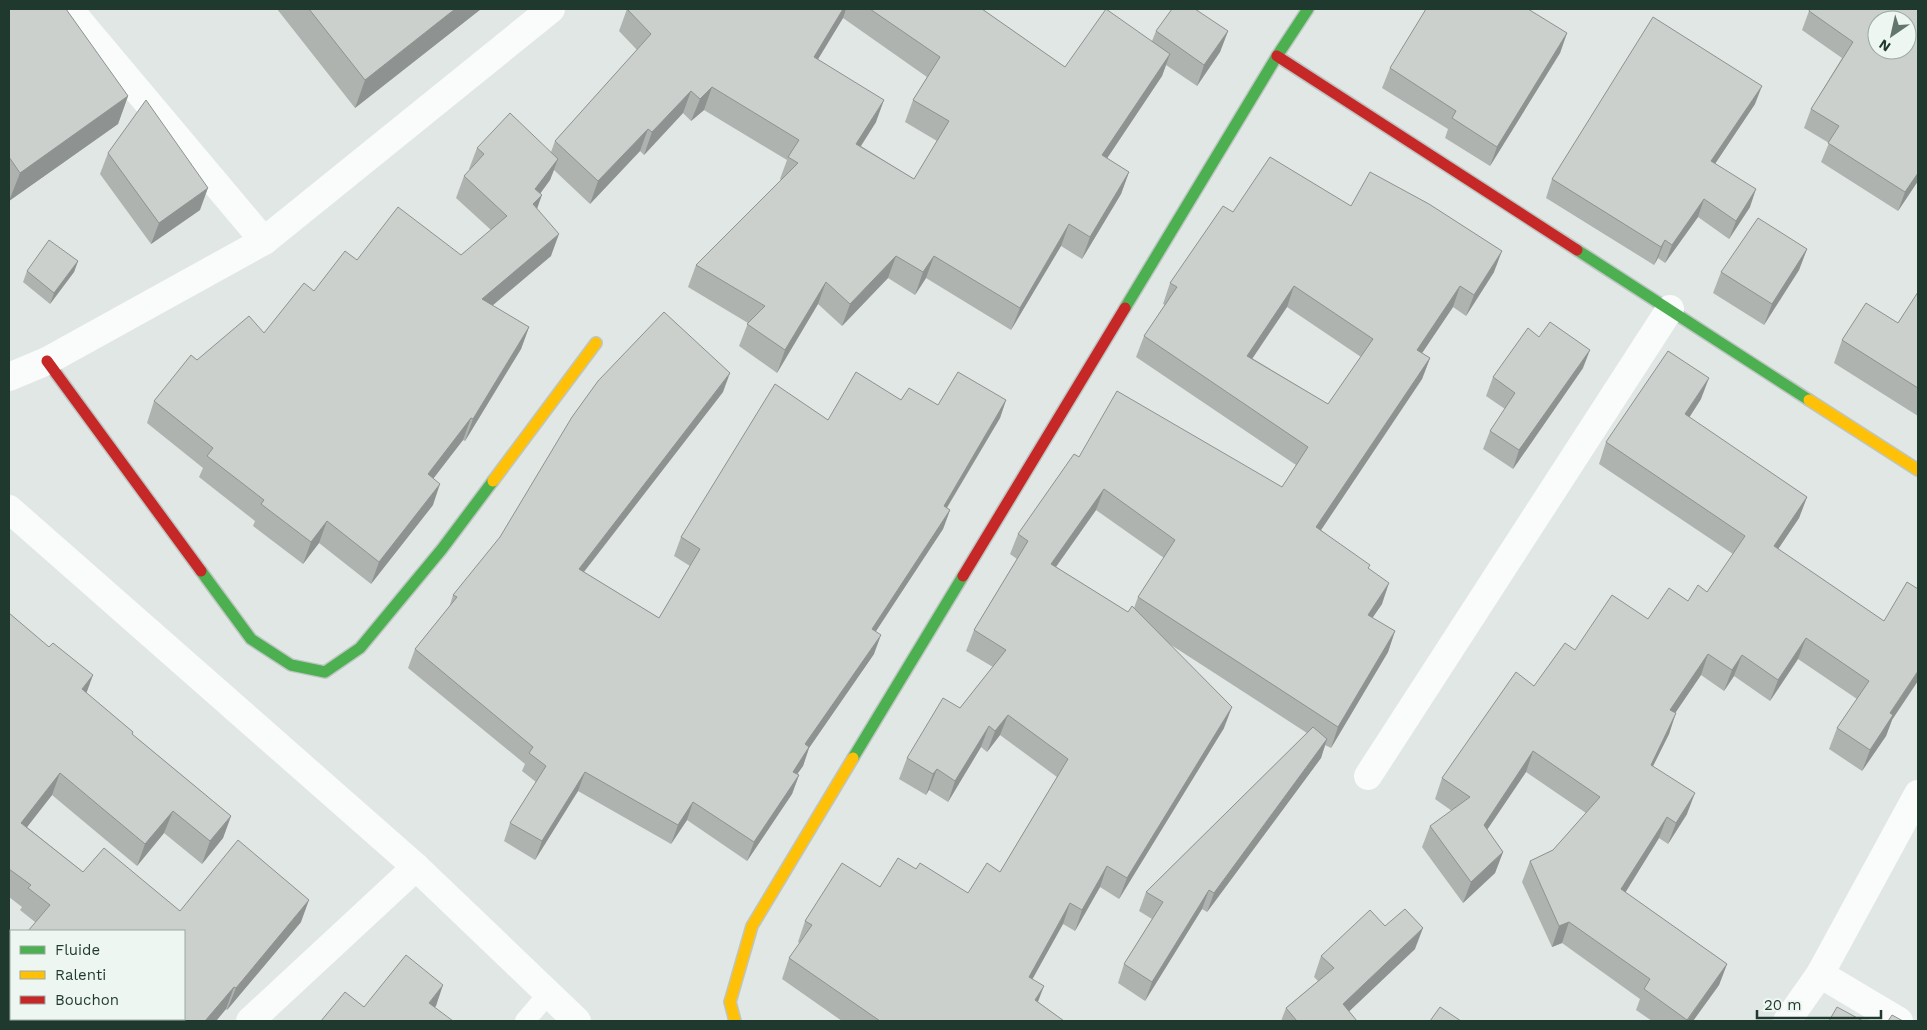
<svg xmlns="http://www.w3.org/2000/svg" width="1927" height="1030" viewBox="0 0 1927 1030" font-family="'Work Sans',sans-serif">
  <rect width="100%" height="100%" fill="#e1e7e4"/>
  <g fill="none" stroke-linecap="round" stroke-linejoin="round">
    <defs>
      <g id="fast">
        <polyline points="1577,250 1809,400"/>
        <polyline points="1125,308 1277,56 1308,9"/>
        <polyline points="201,571 251,639 291,665 325,672 360,648 442,549 493,481"/>
        <polyline points="853,758 963,576"/>
      </g>
      <g id="slow">
        <polyline points="1809,400 1918,470"/>
        <polyline points="493,481 596,343"/>
        <polyline points="735,1021 730,1002 752,926 853,758"/>
      </g>
      <g id="jam">
        <polyline points="1277,56 1577,250"/>
        <polyline points="47,361 201,571"/>
        <polyline points="963,576 1125,308"/>
      </g>
    </defs>
    <use href="#fast" stroke="#bdc6c2" stroke-width="14"/>
    <use href="#slow" stroke="#bdc6c2" stroke-width="14"/>
    <use href="#jam" stroke="#bdc6c2" stroke-width="14"/>
    <polyline stroke="#fafbfb" stroke-width="20" points="525,1021 548,994"/>
    <g stroke="#fafbfb" stroke-width="28">
      <polyline points="69,9 264,241"/>
      <polyline points="9,377 47,361 264,241 551,9"/>
      <polyline points="9,509 416,867 577,1021"/>
      <polyline points="1368,776 1670,309"/>
      <polyline points="1820,974 1899,1021"/>
      <polyline points="250,1021 416,867"/>
      <polyline points="1787,1021 1820,974 1918,794"/>
    </g>
    <use href="#fast" stroke="#4caf50" stroke-width="11"/>
    <use href="#slow" stroke="#ffc107" stroke-width="11"/>
    <use href="#jam" stroke="#c62828" stroke-width="11"/>
  </g>
  <g fill="#afb3b0" fill-rule="evenodd">
    <polygon points="9,9 128,96 118,124 9,201"/>
    <polygon points="277,9 481,9 355,108"/>
    <path d="M 627,9 L 982,9 L 1065,67 L 1152,41 L 1156,31 L 1228,31 L 1220,52 L 1197,86 L 1166,65 L 1162,76 L 1107,158 L 1129,172 L 1121,194 L 1082,259 L 1061,246 L 1011,330 L 926,278 L 915,295 L 888,278 L 842,326 L 818,304 L 777,373 L 739,346 L 748,323 L 688,287 L 696,265 L 781,180 L 780,179 L 787,160 L 704,110 L 691,121 L 683,113 L 644,155 L 640,151 L 590,204 L 554,170 L 550,180 L 540,194 L 537,209 L 551,256 L 492,306 L 529,327 L 521,349 L 465,441 L 463,440 L 433,478 L 433,505 L 371,584 L 319,543 L 303,564 L 253,526 L 255,521 L 199,477 L 203,468 L 147,423 L 154,401 L 197,360 L 264,333 L 314,291 L 357,260 L 461,255 L 491,230 L 456,198 L 464,176 L 470,170 L 469,169 L 477,148 L 551,152 L 555,141 L 637,50 L 619,31 ZM 843,18 L 927,77 L 913,100 L 905,122 L 937,141 L 914,179 L 861,146 L 876,122 L 818,59 Z"/>
    <polygon points="1918,9 1918,181 1898,211 1821,162 1829,143 1804,128 1811,109 1842,58 1802,30 1809,11"/>
    <polygon points="1567,33 1560,53 1490,166 1445,138 1448,129 1382,88 1390,68"/>
    <polygon points="1755,104 1715,163 1750,207 1729,239 1698,217 1665,263 1658,258 1654,265 1546,198 1552,179"/>
    <polygon points="108,153 200,210 151,244 100,174"/>
    <path d="M 1351,206 L 1494,272 L 1466,316 L 1453,307 L 1422,353 L 1430,358 L 1422,379 L 1321,530 L 1368,569 L 1382,604 L 1372,618 L 1395,631 L 1388,652 L 1331,748 L 1325,745 L 1321,758 L 1207,912 L 1202,909 L 1145,1001 L 1118,983 L 1124,964 L 1152,919 L 1139,911 L 1146,892 L 1307,733 L 1168,643 L 1224,728 L 1119,899 L 1100,887 L 1075,931 L 1063,924 L 1032,979 L 1038,1002 L 1064,1021 L 842,1021 L 782,979 L 789,958 L 800,943 L 798,942 L 805,921 L 916,869 L 968,893 L 1000,872 L 1057,777 L 1000,735 L 987,752 L 981,747 L 948,802 L 929,790 L 926,795 L 899,779 L 907,758 L 960,708 L 993,667 L 966,651 L 974,630 L 1017,559 L 1010,554 L 1018,534 L 1079,457 L 1282,487 L 1296,465 L 1136,357 L 1144,336 L 1165,305 L 1163,304 L 1170,283 L 1233,212 ZM 1287,307 L 1361,357 L 1328,404 L 1252,358 ZM 1096,510 L 1164,558 L 1138,597 L 1134,608 L 1128,612 L 1056,567 Z"/>
    <polygon points="1807,249 1799,270 1764,325 1713,293 1721,272"/>
    <polygon points="78,261 74,272 50,304 23,282 27,271"/>
    <polygon points="1918,292 1918,416 1834,363 1842,340 1898,323"/>
    <polygon points="1583,368 1513,469 1483,449 1490,431 1505,409 1486,396 1493,377"/>
    <polygon points="723,392 584,572 659,618 690,566 674,556 681,537 828,420 901,400 938,405 1006,400 1000,418 947,508 950,510 943,529 875,632 874,654 809,748 803,766 797,774 799,775 792,794 747,861 687,820 671,844 578,791 535,860 504,841 510,823 536,782 522,771 525,764 408,668 415,649 449,608 453,595"/>
    <polygon points="1701,399 1689,418 1807,497 1799,518 1778,549 1884,621 1892,720 1886,736 1862,771 1829,749 1837,728 1857,699 1798,659 1770,701 1734,676 1724,691 1701,675 1675,713 1669,734 1653,766 1687,814 1668,844 1659,838 1625,892 1727,964 1719,985 1693,1021 1652,1021 1636,1010 1640,999 1562,943 1552,947 1522,882 1530,861 1553,850 1586,813 1526,772 1487,830 1503,852 1495,873 1463,903 1422,847 1430,826 1452,811 1435,799 1442,778 1534,686 1575,650 1648,619 1707,592 1733,554 1599,464 1606,442"/>
    <polygon points="9,613 86,693 133,732 132,734 231,816 223,838 202,864 164,833 137,866 52,795 27,827 83,872 180,911 301,922 227,1010 226,1009 216,1021 9,1021 11,1019 184,1019 35,922 20,910 22,907 9,897"/>
    <polygon points="1385,926 1415,949 1349,1011 1357,1021 1281,1021 1286,1008 1318,981 1314,977 1321,956"/>
  </g>
  <g fill="#8e9290">
    <polygon points="455,9 481,9 355,108 365,80"/>
    <polygon points="843,9 846,9 843,18 806,79 814,57"/>
    <polygon points="1228,31 1220,52 1197,86 1204,65"/>
    <polygon points="1567,33 1560,53 1490,166 1497,147"/>
    <polygon points="1170,54 1162,76 1094,178 1102,155"/>
    <polygon points="1762,86 1755,104 1705,179 1711,161"/>
    <polygon points="712,87 704,110 691,121 700,99"/>
    <polygon points="691,91 683,113 644,155 652,132"/>
    <polygon points="128,96 118,124 9,201 20,173"/>
    <polygon points="884,100 876,122 848,166 856,144"/>
    <polygon points="648,129 640,151 590,204 598,181"/>
    <polygon points="558,159 550,180 527,211 535,189"/>
    <polygon points="1129,172 1121,194 1082,259 1090,237"/>
    <polygon points="1918,173 1918,181 1898,211 1905,192"/>
    <polygon points="208,188 200,210 151,244 159,223"/>
    <polygon points="1756,189 1750,207 1729,239 1736,221"/>
    <polygon points="542,195 534,217 533,204"/>
    <polygon points="1704,199 1698,217 1665,263 1672,245"/>
    <polygon points="1069,224 1061,246 1011,330 1020,308"/>
    <polygon points="559,234 551,256 474,321 482,299"/>
    <polygon points="1665,240 1658,258 1654,265 1661,247"/>
    <polygon points="1807,249 1799,270 1764,325 1772,304"/>
    <polygon points="1502,251 1494,272 1466,316 1474,295"/>
    <polygon points="896,256 888,278 842,326 850,304"/>
    <polygon points="934,256 926,278 915,295 923,272"/>
    <polygon points="78,261 74,272 50,304 54,293"/>
    <polygon points="826,282 818,304 777,373 785,350"/>
    <polygon points="1294,286 1287,307 1240,377 1247,356"/>
    <polygon points="1460,286 1453,307 1410,371 1417,350"/>
    <polygon points="529,327 521,349 465,441 473,419"/>
    <polygon points="1590,350 1583,368 1513,469 1519,450"/>
    <polygon points="1430,358 1422,379 1309,548 1316,527"/>
    <polygon points="730,373 723,392 572,587 579,569"/>
    <polygon points="1709,378 1701,399 1677,436 1685,414"/>
    <polygon points="1006,400 1000,418 937,524 944,506"/>
    <polygon points="471,418 463,440 420,496 428,474"/>
    <polygon points="440,484 433,505 371,584 379,562"/>
    <polygon points="1104,489 1096,510 1043,585 1051,564"/>
    <polygon points="1807,497 1799,518 1766,567 1774,546"/>
    <polygon points="950,510 943,529 865,648 872,629"/>
    <polygon points="327,521 319,543 303,564 311,542"/>
    <polygon points="1389,583 1382,604 1360,636 1368,615"/>
    <polygon points="1395,631 1388,652 1331,748 1338,727"/>
    <polygon points="881,635 874,654 809,748 803,766 786,790 793,772 805,744"/>
    <polygon points="1806,638 1798,659 1770,701 1778,680"/>
    <polygon points="1708,654 1701,675 1663,731 1670,710"/>
    <polygon points="1742,655 1734,676 1724,691 1732,670"/>
    <polygon points="1918,671 1918,681 1892,720 1886,736 1862,771 1870,750 1890,713"/>
    <polygon points="93,675 85,697 82,689"/>
    <polygon points="1232,707 1224,728 1119,899 1127,878"/>
    <polygon points="1676,713 1669,734 1643,786 1651,765"/>
    <polygon points="1008,715 1000,735 987,752 995,731"/>
    <polygon points="989,726 981,747 948,802 955,781"/>
    <polygon points="1327,739 1321,758 1207,912 1214,893"/>
    <polygon points="1533,751 1526,772 1476,846 1484,825"/>
    <polygon points="937,769 929,790 926,795 933,774"/>
    <polygon points="585,772 578,791 535,860 542,841"/>
    <polygon points="60,773 52,795 13,845 21,823"/>
    <polygon points="799,775 792,794 747,861 754,842"/>
    <polygon points="1695,793 1687,814 1668,844 1676,823"/>
    <polygon points="693,802 687,820 671,844 678,825"/>
    <polygon points="173,811 164,833 137,866 145,844"/>
    <polygon points="231,816 223,838 202,864 210,841"/>
    <polygon points="1667,817 1659,838 1614,911 1621,889"/>
    <polygon points="1503,852 1495,873 1463,903 1471,882"/>
    <polygon points="1107,866 1100,887 1075,931 1082,910"/>
    <polygon points="1209,890 1202,909 1145,1001 1152,982"/>
    <polygon points="309,900 301,922 227,1010 236,988"/>
    <polygon points="1070,903 1063,924 1022,998 1029,977"/>
    <polygon points="1569,922 1562,943 1552,947 1559,926"/>
    <polygon points="1423,928 1415,949 1339,1021 1343,1004"/>
    <polygon points="1727,964 1719,985 1693,1021 1687,1021"/>
    <polygon points="443,985 436,1006 423,1021 429,1003"/>
    <polygon points="1044,986 1036,1007 1035,1000"/>
    <polygon points="234,987 226,1009 216,1021 205,1021"/>
  </g>
  <g fill="#cbd0cd" stroke="#8e9290" fill-rule="evenodd">
    <polygon points="9,9 64,9 65,10 66,9 128,96 20,173 9,157"/>
    <polygon points="309,9 455,9 365,80"/>
    <polygon points="627,9 843,9 814,57 884,100 856,144 914,179 949,121 913,100 940,57 870,9 982,9 1065,67 1106,9 1170,54 1102,155 1129,172 1090,237 1069,224 1020,308 934,256 923,272 896,256 850,304 826,282 785,350 747,324 765,306 696,265 798,163 788,157 799,140 712,87 700,99 691,91 652,132 648,129 598,181 555,141 651,34"/>
    <polygon points="1172,9 1195,9 1228,31 1204,65 1156,31"/>
    <polygon points="1426,9 1528,9 1567,33 1497,147 1452,118 1456,111 1390,68"/>
    <path d="M 1810,9 L 1918,9 L 1918,173 L 1905,192 L 1828,143 L 1839,126 L 1811,109 L 1853,42 L 1809,11 ZM 1877,20 L 1907,20 L 1907,50 L 1877,50 Z"/>
    <polygon points="1653,17 1762,86 1711,161 1756,189 1736,221 1704,199 1672,245 1665,240 1661,247 1552,179"/>
    <polygon points="146,100 208,188 159,223 108,153"/>
    <polygon points="510,113 558,159 535,189 542,195 533,204 559,234 482,299 529,327 473,419 471,418 428,474 440,484 379,562 327,521 311,542 261,504 264,500 207,456 213,448 154,401 191,355 197,360 249,316 264,333 304,283 314,291 345,251 357,260 398,207 461,255 507,216 464,176 484,154 477,148"/>
    <path d="M 1270,157 L 1351,206 L 1370,172 L 1429,204 L 1502,251 L 1474,295 L 1460,286 L 1417,350 L 1430,358 L 1316,527 L 1370,565 L 1368,568 L 1389,583 L 1368,615 L 1395,631 L 1338,727 L 1138,597 L 1175,540 L 1104,489 L 1051,564 L 1128,612 L 1132,606 L 1232,707 L 1127,878 L 1107,866 L 1082,910 L 1070,903 L 1029,977 L 1044,986 L 1035,1000 L 1064,1021 L 880,1021 L 789,958 L 812,925 L 805,921 L 842,863 L 880,887 L 898,858 L 916,869 L 920,863 L 968,893 L 987,863 L 1000,872 L 1068,759 L 1008,715 L 995,731 L 989,726 L 955,781 L 937,769 L 933,774 L 907,758 L 943,698 L 960,708 L 1006,650 L 974,630 L 1028,541 L 1018,534 L 1074,454 L 1079,457 L 1117,391 L 1282,487 L 1308,447 L 1144,336 L 1177,287 L 1170,283 L 1223,206 L 1233,212 ZM 1294,286 L 1373,339 L 1328,404 L 1247,356 Z"/>
    <polygon points="1758,218 1807,249 1772,304 1721,272"/>
    <polygon points="49,240 78,261 54,293 27,271"/>
    <polygon points="1918,292 1918,388 1842,340 1866,303 1898,323"/>
    <polygon points="664,312 730,373 579,569 659,618 700,549 681,537 775,384 828,420 856,372 901,400 909,388 938,405 958,372 1006,400 944,506 950,510 872,629 881,635 805,744 809,747 793,772 799,775 754,842 693,802 678,825 585,772 542,841 510,823 546,766 529,753 533,747 415,649 457,597 453,595 500,537 572,417 598,381"/>
    <polygon points="1550,322 1590,350 1519,450 1490,431 1515,393 1493,377 1528,328 1539,337"/>
    <polygon points="1668,351 1709,378 1685,414 1807,497 1774,546 1884,621 1907,582 1918,589 1918,671 1890,713 1893,715 1870,750 1837,728 1869,681 1806,638 1778,680 1742,655 1732,670 1708,654 1670,710 1676,713 1651,765 1695,793 1676,823 1667,817 1621,889 1727,964 1687,1020 1644,989 1650,979 1569,922 1559,926 1530,861 1553,850 1600,797 1533,751 1484,825 1503,852 1471,882 1430,826 1470,797 1442,778 1516,672 1534,686 1565,643 1575,650 1612,595 1648,619 1669,588 1688,601 1698,585 1707,592 1745,536 1606,442"/>
    <polygon points="9,613 49,647 53,643 93,675 82,689 133,732 132,734 231,816 210,841 173,811 145,844 60,773 21,823 83,872 104,848 180,911 238,840 309,900 236,988 234,987 205,1021 195,1021 194,1020 193,1021 76,1021 73,1019 184,1019 184,931 28,931 50,905 28,888 31,885 9,869"/>
    <polygon points="1313,727 1327,739 1214,893 1209,890 1152,982 1124,964 1163,902 1146,892"/>
    <polygon points="1405,909 1423,928 1343,1004 1357,1021 1297,1021 1286,1008 1334,968 1321,956 1370,910 1385,926"/>
    <polygon points="11,952 11,1019 64,1019 62,1021 9,1021 9,955"/>
    <polygon points="406,955 443,985 429,1003 453,1021 321,1021 345,992 364,1007"/>
    <polygon points="1440,1007 1461,1021 1430,1021"/>
    <polygon points="1837,1007 1863,1021 1829,1021"/>
    <polygon points="1892,1015 1903,1021 1888,1021"/>
  </g>
  <rect width="1927" height="1030" fill="none" stroke="#1f392e" stroke-width="20"/>
  <rect x="10" y="930" width="175" height="90" fill="#eef6f1" stroke="#9baaa3"/>
  <rect x="20" y="946" width="25" height="8" fill="#4caf50" stroke="#9baaa3"/>
  <text x="55" y="955" font-size="15" fill="#1f392e">Fluide</text>
  <rect x="20" y="971" width="25" height="8" fill="#ffc107" stroke="#9baaa3"/>
  <text x="55" y="980" font-size="15" fill="#1f392e">Ralenti</text>
  <rect x="20" y="996" width="25" height="8" fill="#c62828" stroke="#9baaa3"/>
  <text x="55" y="1005" font-size="15" fill="#1f392e">Bouchon</text>
  <g transform="translate(1892 35) rotate(214)"><circle r="24" fill="#eef6f1" stroke="#9baaa3"/>
  <path d="M0-4L9 19L0 12L-9 19Z" fill="#63766e"/>
  <text y="-8" font-size="14" font-weight="bold" text-anchor="middle" fill="#1f392e">N</text>
  </g>
  <path d="M1757 1010v8h124v-8" fill="none" stroke="#1f392e" stroke-width="2.5"/>
  <text x="1764" y="1010" font-size="15" fill="#1f392e" stroke="#eef6f1" stroke-width="4" paint-order="stroke">20 m</text>
</svg>
